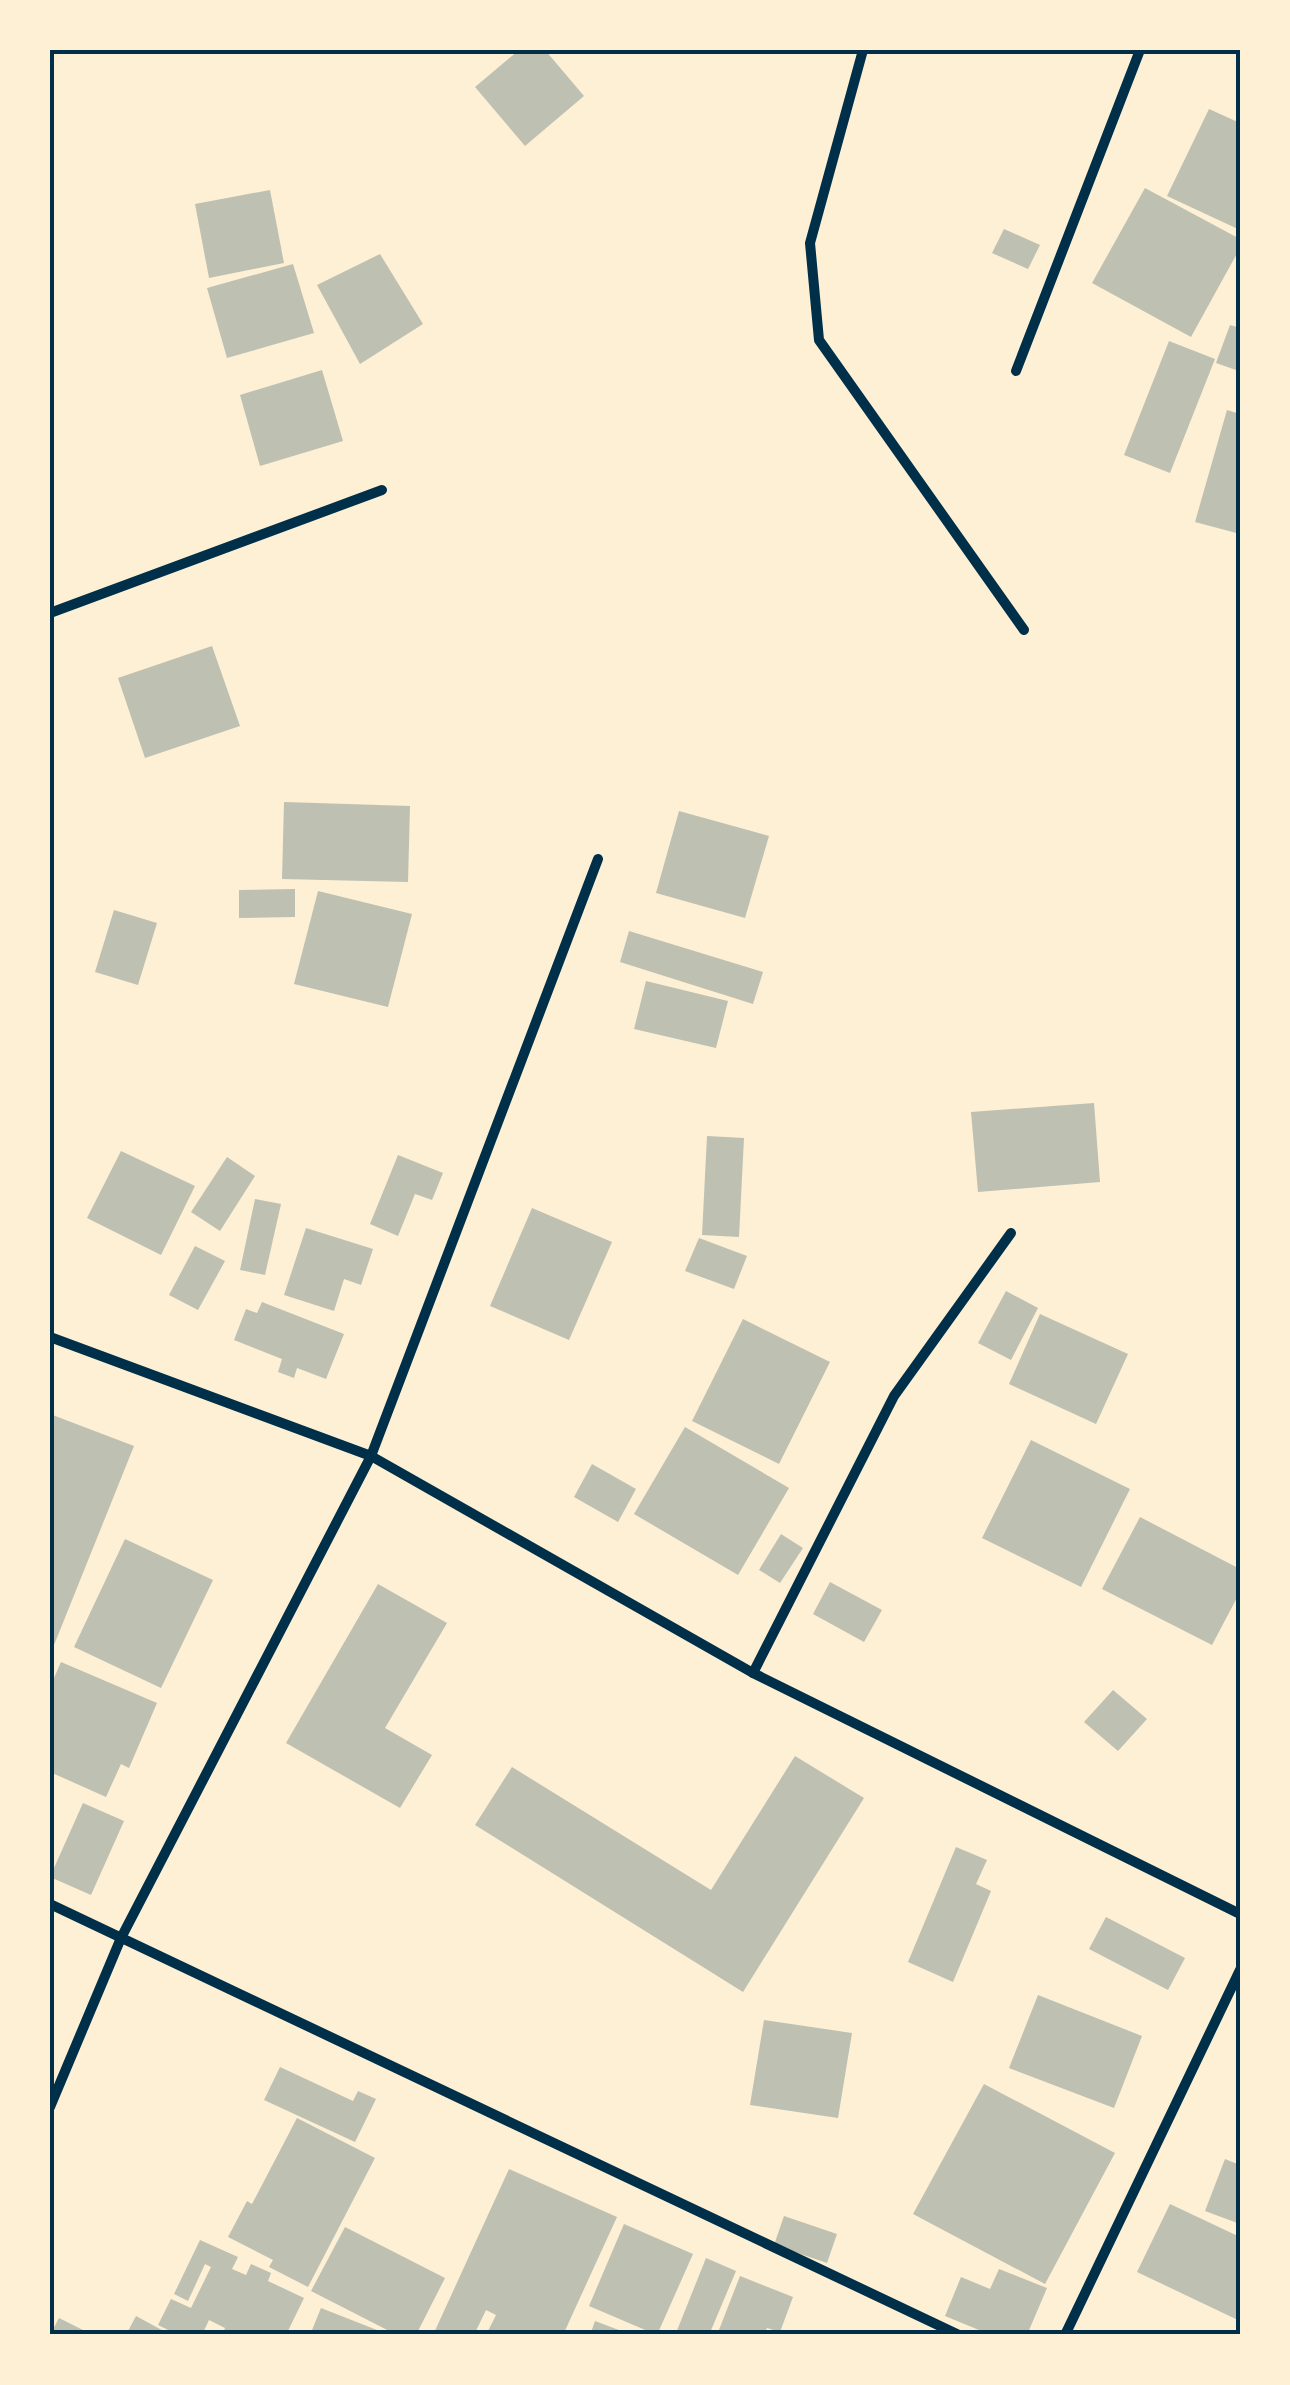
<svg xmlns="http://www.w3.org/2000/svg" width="1290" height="2385" viewBox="0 0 1290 2385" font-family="Rubik,sans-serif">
  <rect width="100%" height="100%" fill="#fdf0d5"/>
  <g fill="#bec0b2">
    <polygon points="519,50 545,50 584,96 525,146 475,87"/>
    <polygon points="1209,109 1240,123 1240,230 1167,196"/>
    <polygon points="1145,188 1240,239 1240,248 1191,337 1092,283"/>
    <polygon points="270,190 284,263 209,278 195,204"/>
    <polygon points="1004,229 1040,245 1028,269 992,253"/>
    <polygon points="380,254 423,324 360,364 317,285"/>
    <polygon points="293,264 314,333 227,358 207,288"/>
    <polygon points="1230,325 1240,328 1240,360 1236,370 1216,363"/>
    <polygon points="1169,341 1215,359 1170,473 1124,455"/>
    <polygon points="322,370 343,441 260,466 240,395"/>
    <polygon points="1227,410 1240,414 1240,534 1195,522"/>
    <polygon points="212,646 240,726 145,758 118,678"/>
    <polygon points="284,802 410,806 408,882 282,879"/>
    <polygon points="679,811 769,836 745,918 656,893"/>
    <polygon points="295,889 295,917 239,918 239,890"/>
    <polygon points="318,891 412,914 388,1007 294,984"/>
    <polygon points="114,910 157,923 138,985 95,972"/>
    <polygon points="629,931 763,972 753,1004 620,962"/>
    <polygon points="646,981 728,1001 716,1048 634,1029"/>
    <polygon points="1094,1103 1100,1182 978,1192 971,1112"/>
    <polygon points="707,1136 744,1138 739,1237 702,1235"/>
    <polygon points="121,1151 195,1186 161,1255 87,1218"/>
    <polygon points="398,1155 443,1173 432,1200 415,1194 398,1236 370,1224"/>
    <polygon points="227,1157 255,1176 220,1231 191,1212"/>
    <polygon points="255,1199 281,1204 265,1275 240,1270"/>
    <polygon points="532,1208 612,1242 569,1340 490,1306"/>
    <polygon points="306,1228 373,1249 361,1285 344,1279 334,1311 284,1295"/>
    <polygon points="699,1238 747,1256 734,1289 685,1271"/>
    <polygon points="195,1246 225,1261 198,1310 169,1295"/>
    <polygon points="1006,1291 1038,1308 1011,1360 978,1343"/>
    <polygon points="262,1302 344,1334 326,1379 297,1368 294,1378 278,1372 282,1359 234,1340 246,1309 257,1313"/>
    <polygon points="1040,1314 1128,1354 1096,1424 1009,1384"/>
    <polygon points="743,1319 830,1362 779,1464 692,1421"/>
    <polygon points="50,1414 134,1446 50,1655"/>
    <polygon points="685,1427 789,1488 738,1575 634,1514"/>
    <polygon points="1031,1440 1130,1489 1081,1587 982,1538"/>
    <polygon points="592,1464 636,1489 618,1522 574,1497"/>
    <polygon points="1140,1517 1240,1569 1240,1592 1212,1645 1102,1589"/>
    <polygon points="781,1534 803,1548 780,1583 759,1570"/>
    <polygon points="125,1539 213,1580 161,1688 74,1647"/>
    <polygon points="830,1582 882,1610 864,1642 813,1614"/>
    <polygon points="378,1584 447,1623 385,1728 432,1755 400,1808 286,1743"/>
    <polygon points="61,1662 157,1703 129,1768 121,1764 106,1797 50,1772 50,1687"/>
    <polygon points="1113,1690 1147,1719 1118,1751 1084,1722"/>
    <polygon points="795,1756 864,1798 743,1992 475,1825 512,1767 711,1890"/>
    <polygon points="83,1803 124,1821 91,1895 50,1877"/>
    <polygon points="956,1847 987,1860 976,1884 991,1891 953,1982 908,1962"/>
    <polygon points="1106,1917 1185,1958 1168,1990 1089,1949"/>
    <polygon points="1038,1995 1142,2036 1114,2108 1009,2068"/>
    <polygon points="764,2020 852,2033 838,2118 750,2105"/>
    <polygon points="280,2067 353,2101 358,2091 376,2099 355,2142 264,2100"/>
    <polygon points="984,2084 1115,2153 1045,2284 913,2214"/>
    <polygon points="297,2118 375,2158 308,2287 269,2267 273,2260 228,2237 247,2201 252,2204"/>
    <polygon points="1225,2159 1240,2165 1240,2224 1205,2211"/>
    <polygon points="509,2169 617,2217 563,2335 486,2335 496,2315 486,2310 474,2335 433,2335"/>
    <polygon points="1170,2204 1240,2237 1240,2321 1137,2272"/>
    <polygon points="784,2216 837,2234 827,2263 774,2245"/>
    <polygon points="624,2224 693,2254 657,2335 589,2306"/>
    <polygon points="345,2227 445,2278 416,2335 397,2335 311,2291"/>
    <polygon points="200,2240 238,2257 232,2269 246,2275 251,2264 271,2273 268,2281 304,2298 286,2335 242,2335 235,2332 233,2335 222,2335 225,2328 209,2320 202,2335 178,2335 158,2325 171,2299 191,2308 211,2267 205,2264 188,2301 174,2294"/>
    <polygon points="706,2258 736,2271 709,2335 681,2335 676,2333"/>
    <polygon points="999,2269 1047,2288 1027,2335 991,2335 945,2316 961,2277 990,2289"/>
    <polygon points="740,2276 793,2297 780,2332 767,2328 764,2335 717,2335"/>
    <polygon points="321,2308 377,2330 374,2335 310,2335"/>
    <polygon points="136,2316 171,2335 126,2335"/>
    <polygon points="59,2318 93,2335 50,2335"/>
    <polygon points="595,2321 632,2335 590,2335"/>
  </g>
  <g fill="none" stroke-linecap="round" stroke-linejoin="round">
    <g stroke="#003049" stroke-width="10">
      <polyline points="863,50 810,243 819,340 1024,630"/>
      <polyline points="1016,371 1140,50"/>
      <polyline points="50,613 382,490"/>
      <polyline points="50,1337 371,1456 753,1673 1240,1914"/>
      <polyline points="753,1673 894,1396 1011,1233"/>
      <polyline points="50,1904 959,2335"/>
      <polyline points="50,2107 121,1938 371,1456 598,859"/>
      <polyline points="1065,2335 1240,1970"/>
    </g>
  </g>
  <rect width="1290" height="2385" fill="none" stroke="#fdf0d5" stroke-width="105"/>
  <rect x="52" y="52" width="1186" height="2280" fill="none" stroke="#003049" stroke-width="4"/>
</svg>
